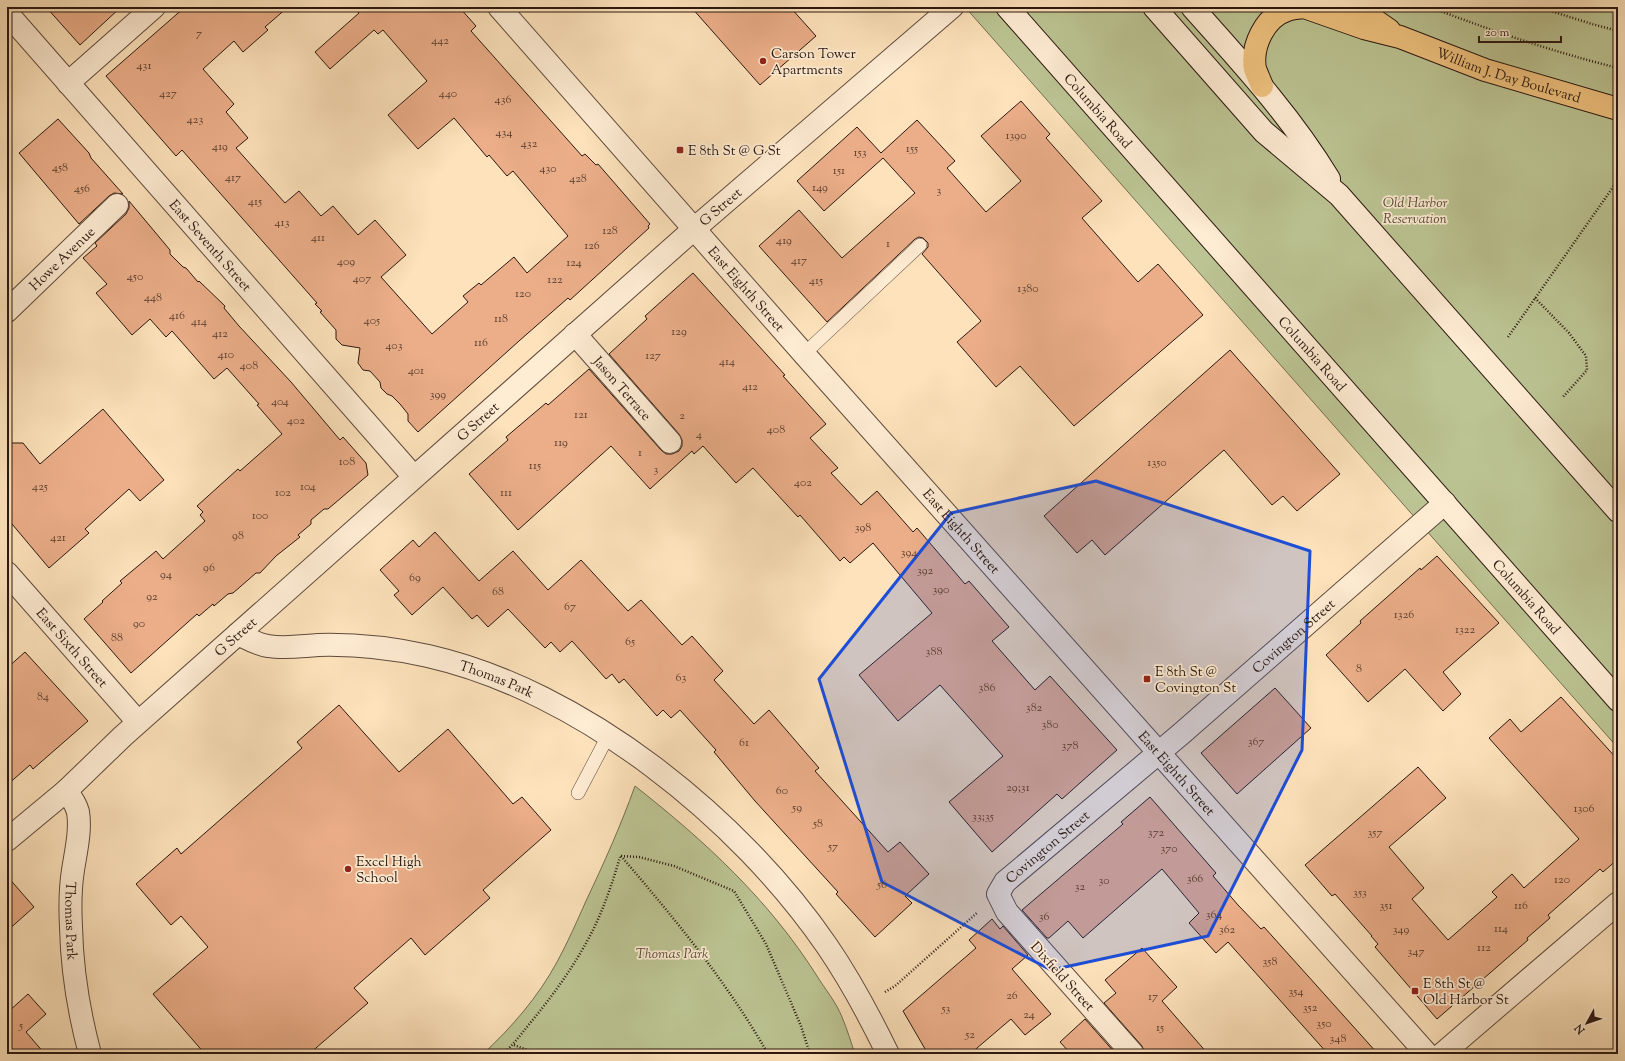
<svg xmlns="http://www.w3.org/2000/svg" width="1625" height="1061" viewBox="0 0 1625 1061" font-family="'Sorts Mill Goudy',serif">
  <rect width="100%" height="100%" fill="#fde2bb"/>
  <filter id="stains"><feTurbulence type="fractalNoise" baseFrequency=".005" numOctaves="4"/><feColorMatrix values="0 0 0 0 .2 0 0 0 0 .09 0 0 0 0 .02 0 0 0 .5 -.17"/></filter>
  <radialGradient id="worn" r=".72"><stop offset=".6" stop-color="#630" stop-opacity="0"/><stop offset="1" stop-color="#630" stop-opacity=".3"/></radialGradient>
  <g fill="#bcc493" stroke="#736e52">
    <polygon points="965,7 1618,7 1618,748"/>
    <path d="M 635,786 C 705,841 769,900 817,976 C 825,989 836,1002 842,1017 C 847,1029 851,1042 855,1054 L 483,1054 C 512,1027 538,997 557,962 C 568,942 577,921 586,901 C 604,863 621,825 635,786 Z"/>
  </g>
  <g fill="#ebae89" stroke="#2a1811">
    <polygon points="46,7 121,7 80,45"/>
    <polygon points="185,7 288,7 265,27 268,30 243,52 234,41 203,69 234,104 226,112 248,138 236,148 285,203 299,191 321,216 333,206 358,235 375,220 406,255 381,277 432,334 468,302 463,296 479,283 481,285 514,257 527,273 568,236 513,171 507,176 489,155 487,157 454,118 418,149 388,115 427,81 383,30 378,34 374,30 330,69 315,52 359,13 354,7 459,7 476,26 471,31 582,156 585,154 596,165 598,164 650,224 648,226 649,228 570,300 568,298 519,341 418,432 408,421 408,414 400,404 392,396 387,394 381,388 380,382 370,371 363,370 358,363 360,348 342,345 336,339 336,330 320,312 322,311 315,304 317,303 182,150 176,156 106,76"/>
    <polygon points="691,7 790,7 816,36 760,85"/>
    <polygon points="1021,101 1050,134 1046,138 1102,201 1082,218 1138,282 1158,264 1203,315 1074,426 1020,366 996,387 957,342 981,321 922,254 928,247 928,243 923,238 919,237 915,239 827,322 759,246 799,210 842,258 915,193 883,158 824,211 797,181 857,127 881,153 917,120 955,161 947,168 986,212 1021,181 981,136"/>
    <polygon points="58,119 89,153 91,158 123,194 114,193 109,196 79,224 19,153"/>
    <polygon points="129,201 170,250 170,254 183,267 186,268 198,282 199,281 225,306 224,308 239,326 291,382 340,440 343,437 366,463 368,475 328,509 324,509 311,520 311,524 298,535 300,537 276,556 260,573 256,573 233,593 228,594 214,606 213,604 199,616 197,614 131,673 84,619 103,602 102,601 122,583 120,581 156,551 163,559 205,521 200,515 203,512 197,506 238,469 240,471 282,434 257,405 259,404 227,368 214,379 172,331 166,337 150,319 132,335 96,293 107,284 83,258 97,246 95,243 126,214 129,208"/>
    <polygon points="693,273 785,375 783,376 826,424 810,438 838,468 831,473 861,505 877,491 913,532 917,528 965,584 969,581 1009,627 992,641 1035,690 1050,676 1117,750 1062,799 1057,794 992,852 949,802 1003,756 940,685 898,721 859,675 932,613 873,543 850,563 844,557 840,561 800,515 798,517 753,468 736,483 703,446 694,454 692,451 650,489 611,446 518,530 469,474 508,440 506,437 546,403 548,405 589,369 661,450 666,454 672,454 679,451 682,446 682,440 679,434 609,354 647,319 645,316"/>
    <polygon points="1230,350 1340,474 1297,511 1283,496 1272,505 1224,450 1105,555 1092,540 1077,553 1044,516"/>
    <polygon points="103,409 164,480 140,501 129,489 85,529 89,533 49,568 12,524 7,523 7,443 23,443 40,464"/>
    <polygon points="435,532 479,581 513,551 548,590 581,560 628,611 641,600 682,645 692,636 723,671 714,680 754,724 769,710 819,768 815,771 888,852 900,842 929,874 905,896 912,903 875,937 836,894 838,892 755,801 714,752 716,750 680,710 671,718 663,710 657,716 624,679 619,683 612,674 606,679 572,641 560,652 551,642 545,648 508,609 488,627 477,615 472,619 443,587 412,615 394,595 399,591 380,570 413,540 419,547"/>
    <polygon points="1437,556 1499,623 1443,672 1461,694 1443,711 1405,669 1368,702 1326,655 1361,623 1360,621 1420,568 1421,570"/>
    <polygon points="25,652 88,721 33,769 30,765 7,785 7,668"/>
    <polygon points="1275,688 1311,728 1237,794 1201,753"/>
    <polygon points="1561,697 1618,760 1618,859 1603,872 1600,869 1548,915 1550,918 1527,938 1528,940 1437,1019 1375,947 1378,944 1371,936 1372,936 1335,894 1332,896 1305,865 1418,767 1446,798 1389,847 1424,888 1412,899 1448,940 1497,897 1492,892 1512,874 1524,888 1579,839 1489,738 1510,719 1521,732"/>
    <polygon points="339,705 399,772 448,729 513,804 522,797 551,830 483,890 490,898 425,955 411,938 354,988 368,1003 309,1054 205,1054 153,994 208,947 181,916 171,925 136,884 177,848 181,854 302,748 297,742"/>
    <polygon points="1150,797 1216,873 1213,876 1238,905 1261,929 1264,927 1378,1054 1328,1054 1228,942 1216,953 1189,923 1199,913 1162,869 1083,938 1068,921 1049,938 1047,938 1022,910 1123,824 1121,822"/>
    <polygon points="7,876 34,907 7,931"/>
    <polygon points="992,919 1000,929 1003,926 1028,955 1012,969 1051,1014 1025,1035 1011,1019 970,1054 928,1054 903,1011 976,948 969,940"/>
    <polygon points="1142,948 1177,987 1162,1001 1208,1054 1145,1054 1142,1046 1104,1003 1116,993 1105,980"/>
    <polygon points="28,994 46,1014 26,1032 45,1054 7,1054 7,1010 8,1012"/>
    <polygon points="1085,1019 1116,1054 1071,1054 1060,1042"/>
  </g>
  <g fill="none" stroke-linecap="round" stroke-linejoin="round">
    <defs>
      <g id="service">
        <polyline points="804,354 920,245"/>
        <polyline points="578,793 608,736"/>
      </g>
      <g id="minor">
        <path id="s1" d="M 499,7 L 804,354 L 1427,1054"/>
        <path id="s2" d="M 7,13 L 414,477"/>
        <polyline points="68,83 154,7"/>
        <path id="s3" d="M 7,311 L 117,205"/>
        <path id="s4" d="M 575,334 L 670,442"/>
        <path id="s5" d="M 7,573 L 138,722"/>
        <path id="s6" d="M 238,634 C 247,638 258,645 268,646 C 285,649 301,646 318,645 C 355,644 392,648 428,656 C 582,691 739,818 827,946 C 851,981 870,1017 888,1054"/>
        <path id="s7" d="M 66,791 C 71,797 76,804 78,812 C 81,830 76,851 73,870 C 70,889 70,908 71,927 C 72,970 79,1013 90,1054"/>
        <path id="s8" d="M 1133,1054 L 1007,912 L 998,894 L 1005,882 L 1181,734 L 1445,503"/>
      </g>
      <g id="tertiary">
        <path id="s9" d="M 7,840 L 66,791 L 123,736 L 694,229 L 952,7"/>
        <polyline points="1442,1054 1618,903"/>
      </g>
      <g id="secondary">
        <path id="s10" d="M 1007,7 L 1618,700"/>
        <polyline points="1154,7 1264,132 1339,195 1618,511"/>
        <path d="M 1192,7 C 1241,62 1291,116 1329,179"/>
      </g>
      <g id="primary">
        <path id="s11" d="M 1304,7 L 1364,28 L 1400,37 L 1485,70 L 1618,109"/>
        <polyline points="1356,7 1389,30"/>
        <path d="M 1262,86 C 1260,81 1257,74 1255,69 C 1251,46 1265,17 1287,10 C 1292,8 1298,8 1303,7"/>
      </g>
    </defs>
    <use href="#service" stroke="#5f4a3c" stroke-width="14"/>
    <use href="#minor" stroke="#5f4a3c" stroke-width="24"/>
    <use href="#tertiary" stroke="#5f4a3c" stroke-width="24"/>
    <use href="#secondary" stroke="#2a1811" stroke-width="24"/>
    <use href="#primary" stroke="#2a1811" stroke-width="24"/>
    <g stroke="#2a1811" stroke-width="2.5" stroke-dasharray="1 2" stroke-linecap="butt">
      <path d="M 1430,7 C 1492,31 1554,52 1618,68"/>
      <polyline points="1538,7 1592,24 1618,31"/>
      <polyline points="1535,298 1569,333 1586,356 1587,370 1562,398"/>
      <polyline points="1508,337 1618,180"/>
      <polyline points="621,856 639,857 674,866 734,891 766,944 801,1026 810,1054"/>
      <path d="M 621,856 C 675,919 727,982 768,1054"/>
      <polyline points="885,992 895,986 978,912"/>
      <polyline points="514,1045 530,1051 533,1054"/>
      <path d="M 503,1054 C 514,1044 522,1033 531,1022 C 555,993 577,962 594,928 C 605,905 613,881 620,857"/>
    </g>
    <use href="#service" stroke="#feecd3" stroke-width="13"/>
    <use href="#minor" stroke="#feecd3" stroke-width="22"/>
    <use href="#tertiary" stroke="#feecd3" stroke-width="22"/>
    <use href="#secondary" stroke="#feecd3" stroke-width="22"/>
    <use href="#primary" stroke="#eec17e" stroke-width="22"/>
  </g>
  <path fill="#1d4ed8" fill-opacity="0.2" stroke="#1d4ed8" stroke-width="3" stroke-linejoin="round" d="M 1096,481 L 1310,551 L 1302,750 L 1208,936 L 1051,970 L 882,882 L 819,679 L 951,513 Z"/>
  <g fill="#8f2418" stroke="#feecd3" stroke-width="1.5">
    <circle cx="763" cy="61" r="4"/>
    <rect x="676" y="146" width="8" height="8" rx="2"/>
    <rect x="1143" y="675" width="8" height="8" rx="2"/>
    <circle cx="348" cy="869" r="4"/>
    <rect x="1411" y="987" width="8" height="8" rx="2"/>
  </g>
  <g text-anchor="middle" stroke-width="3.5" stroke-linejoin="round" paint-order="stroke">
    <g font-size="12" fill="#5a3e2f">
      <text x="199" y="37">7</text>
      <text x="440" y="44">442</text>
      <text x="144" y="69">431</text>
      <text x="168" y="97">427</text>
      <text x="448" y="97">440</text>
      <text x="503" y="103">436</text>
      <text x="195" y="123">423</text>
      <text x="504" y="136">434</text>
      <text x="1016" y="139">1390</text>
      <text x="529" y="147">432</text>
      <text x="220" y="150">419</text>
      <text x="912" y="152">155</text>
      <text x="860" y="156">153</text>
      <text x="60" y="171">458</text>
      <text x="548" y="172">430</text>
      <text x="839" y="174">151</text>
      <text x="233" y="181">417</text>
      <text x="578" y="182">428</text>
      <text x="820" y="191">149</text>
      <text x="82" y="192">456</text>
      <text x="939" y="194">3</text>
      <text x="255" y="205">415</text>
      <text x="282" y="226">413</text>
      <text x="610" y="234">128</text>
      <text x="318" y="241">411</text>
      <text x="784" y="244">419</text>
      <text x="888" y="247">1</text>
      <text x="592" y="249">126</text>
      <text x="799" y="264">417</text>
      <text x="346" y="265">409</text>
      <text x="574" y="266">124</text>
      <text x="135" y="280">450</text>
      <text x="362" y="282">407</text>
      <text x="555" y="283">122</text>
      <text x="816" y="284">415</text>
      <text x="1028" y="292">1380</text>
      <text x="523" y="297">120</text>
      <text x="153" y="301">448</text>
      <text x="177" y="319">416</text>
      <text x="501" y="322">118</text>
      <text x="372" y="324">405</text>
      <text x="199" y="325">414</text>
      <text x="679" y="335">129</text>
      <text x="220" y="337">412</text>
      <text x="481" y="346">116</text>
      <text x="394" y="349">403</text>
      <text x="226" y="358">410</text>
      <text x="653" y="359">127</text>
      <text x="727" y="365">414</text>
      <text x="249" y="369">408</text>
      <text x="416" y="374">401</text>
      <text x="750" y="390">412</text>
      <text x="438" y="398">399</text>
      <text x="280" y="405">404</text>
      <text x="581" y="418">121</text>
      <text x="682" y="419">2</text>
      <text x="296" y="424">402</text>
      <text x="776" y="433">408</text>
      <text x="699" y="438">4</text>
      <text x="561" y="446">119</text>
      <text x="640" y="456">1</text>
      <text x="347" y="465">108</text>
      <text x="1157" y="466">1350</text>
      <text x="535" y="469">115</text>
      <text x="656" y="473">3</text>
      <text x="803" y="486">402</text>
      <text x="40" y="490">425</text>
      <text x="308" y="490">104</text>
      <text x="283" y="496">102</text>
      <text x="506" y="496">111</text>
      <text x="260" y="519">100</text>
      <text x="863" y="531">398</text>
      <text x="238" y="539">98</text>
      <text x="58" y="541">421</text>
      <text x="909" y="556">394</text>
      <text x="209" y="571">96</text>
      <text x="925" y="574">392</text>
      <text x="166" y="578">94</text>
      <text x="415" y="581">69</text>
      <text x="941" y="593">390</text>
      <text x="498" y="595">68</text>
      <text x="152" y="600">92</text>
      <text x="570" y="610">67</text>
      <text x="1404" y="618">1326</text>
      <text x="139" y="627">90</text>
      <text x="1465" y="633">1322</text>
      <text x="117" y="641">88</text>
      <text x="630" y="645">65</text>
      <text x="934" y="655">388</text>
      <text x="1359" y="672">8</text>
      <text x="681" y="681">63</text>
      <text x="987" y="691">386</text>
      <text x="43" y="700">84</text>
      <text x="1034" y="711">382</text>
      <text x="1050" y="728">380</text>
      <text x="1256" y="745">367</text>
      <text x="744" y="746">61</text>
      <text x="1070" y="749">378</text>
      <text x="1018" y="791">29;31</text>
      <text x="782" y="794">60</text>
      <text x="797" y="811">59</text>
      <text x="1584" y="812">1306</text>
      <text x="983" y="820">33;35</text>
      <text x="818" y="827">58</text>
      <text x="1156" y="836">372</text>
      <text x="1375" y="836">357</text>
      <text x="833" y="850">57</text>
      <text x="1169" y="852">370</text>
      <text x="1195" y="882">366</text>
      <text x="1562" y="883">120</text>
      <text x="1104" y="884">30</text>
      <text x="882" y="888">56</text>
      <text x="1080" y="890">32</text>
      <text x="1360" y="896">353</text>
      <text x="1386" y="909">351</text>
      <text x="1521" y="909">116</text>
      <text x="1214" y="918">364</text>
      <text x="1044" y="920">36</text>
      <text x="1501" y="932">114</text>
      <text x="1227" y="933">362</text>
      <text x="1401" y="933">349</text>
      <text x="1484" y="951">112</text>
      <text x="1416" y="955">347</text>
      <text x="1270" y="965">358</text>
      <text x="1296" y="995">354</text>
      <text x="1012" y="999">26</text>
      <text x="1153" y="1000">17</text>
      <text x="1310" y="1011">352</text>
      <text x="946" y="1012">53</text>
      <text x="1029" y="1018">24</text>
      <text x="1324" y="1027">350</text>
      <text x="21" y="1029">5</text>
      <text x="1160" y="1031">15</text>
      <text x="970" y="1038">52</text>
      <text x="1338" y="1042">348</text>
    </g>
    <g font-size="14" fill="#2a1811" stroke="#feecd3" text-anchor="start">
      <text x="771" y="58">Carson Tower<tspan x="771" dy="16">Apartments</tspan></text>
      <text x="688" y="155">E 8th St @ G St</text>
      <text x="1155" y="676">E 8th St @<tspan x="1155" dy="16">Covington St</tspan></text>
      <text x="356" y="866">Excel High<tspan x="356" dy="16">School</tspan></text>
      <text x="1423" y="988">E 8th St @<tspan x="1423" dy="16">Old Harbor St</tspan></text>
    </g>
    <g font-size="14" fill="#2a1811" stroke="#feecd3">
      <text dy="5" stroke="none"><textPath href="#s11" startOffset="216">William J. Day Boulevard</textPath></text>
      <text dy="5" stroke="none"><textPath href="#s10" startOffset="138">Columbia Road</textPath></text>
      <text dy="5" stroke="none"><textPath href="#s9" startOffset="954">G Street</textPath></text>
      <text dy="5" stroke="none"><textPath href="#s2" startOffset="309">East Seventh Street</textPath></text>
      <text dy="5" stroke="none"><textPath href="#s3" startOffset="76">Howe Avenue</textPath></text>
      <text dy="5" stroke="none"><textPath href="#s1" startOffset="375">East Eighth Street</textPath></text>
      <text dy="5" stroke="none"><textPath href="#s10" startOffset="462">Columbia Road</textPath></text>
      <text dy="5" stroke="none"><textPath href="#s4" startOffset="72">Jason Terrace</textPath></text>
      <text dy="5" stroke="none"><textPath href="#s9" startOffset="630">G Street</textPath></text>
      <text dy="5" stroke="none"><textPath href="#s1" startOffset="699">East Eighth Street</textPath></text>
      <text dy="5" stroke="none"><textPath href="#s10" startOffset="786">Columbia Road</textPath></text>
      <text dy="5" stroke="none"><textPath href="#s9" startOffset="306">G Street</textPath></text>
      <text dy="5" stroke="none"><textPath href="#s8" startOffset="603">Covington Street</textPath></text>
      <text dy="5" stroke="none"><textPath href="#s5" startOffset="99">East Sixth Street</textPath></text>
      <text dy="5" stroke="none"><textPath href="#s6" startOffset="266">Thomas Park</textPath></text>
      <text dy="5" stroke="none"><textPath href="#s1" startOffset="1023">East Eighth Street</textPath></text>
      <text dy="5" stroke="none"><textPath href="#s8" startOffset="279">Covington Street</textPath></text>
      <text dy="5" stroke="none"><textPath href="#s7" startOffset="134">Thomas Park</textPath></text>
      <text transform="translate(1063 976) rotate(48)" y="5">Dixfield Street</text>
    </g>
    <g font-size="14" font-style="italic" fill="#564c38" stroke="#feecd3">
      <text x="1415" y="207">Old Harbor<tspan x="1415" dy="16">Reservation</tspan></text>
      <text x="672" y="958">Thomas Park</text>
    </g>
  </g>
  <rect width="1625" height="1061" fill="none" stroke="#fde2bb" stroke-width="24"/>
  <rect x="8" y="8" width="1609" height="1045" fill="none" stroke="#2a1811" stroke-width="2"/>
  <rect x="12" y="12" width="1601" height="1037" fill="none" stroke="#2a1811"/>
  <g transform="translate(1587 1023) rotate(230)" stroke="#feecd3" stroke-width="3" paint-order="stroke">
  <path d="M0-3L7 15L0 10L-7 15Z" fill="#2a1811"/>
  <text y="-6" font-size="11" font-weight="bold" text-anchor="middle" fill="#2a1811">N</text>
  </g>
  <path d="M1479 36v6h82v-6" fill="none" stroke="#2a1811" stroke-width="2"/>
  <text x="1485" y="36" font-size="12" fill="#2a1811" stroke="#feecd3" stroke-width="3" paint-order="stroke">20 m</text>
  <rect width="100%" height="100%" filter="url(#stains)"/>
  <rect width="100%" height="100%" fill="url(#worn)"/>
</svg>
